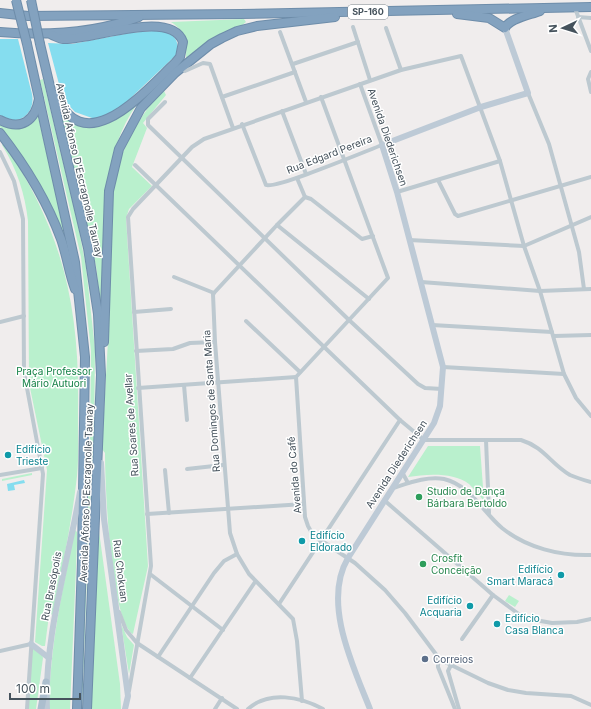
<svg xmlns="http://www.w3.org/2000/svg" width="591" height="709" viewBox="0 0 591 709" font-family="Inter,sans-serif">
  <rect width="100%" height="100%" fill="#f0eded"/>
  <g fill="#b9f0cd">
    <path d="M 244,19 L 246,22 L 240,27 L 214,37 L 186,58 C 187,41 186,32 171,22 Z"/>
    <polygon points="43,79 78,225 86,267 95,349 94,438 89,520 82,709 78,709 90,445 91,351 81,257 40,80"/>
    <path d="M 163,89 L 166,95 L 143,123 L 147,128 L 132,167 L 152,186 L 129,209 L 126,218 L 148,566 L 133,634 C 110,619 105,482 105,453 L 102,449 L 109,322 L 110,208 C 113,163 133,124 163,89 Z"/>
    <path d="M 137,104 C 120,128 112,155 107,184 L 102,314 L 96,266 L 71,156 L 59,113 C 63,114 68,121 74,123 C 97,133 119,118 137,104 Z"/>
    <polygon points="37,112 69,252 13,145 0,127 0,123 14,127"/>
    <path d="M 4,143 C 63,232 80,306 78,412 C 78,434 79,455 77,476 C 72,522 62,568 53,614 L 49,615 L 45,646 L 42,646 L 35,642 L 47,470 L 29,383 L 28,221 C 25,194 17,169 2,145 Z"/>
    <path d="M 428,446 L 480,446 L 484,501 C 479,495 474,489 469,484 C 453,472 427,474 408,477 Z"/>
    <polygon points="32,473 32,475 2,481 2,479"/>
    <polygon points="98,524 120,684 121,709 90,709"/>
    <path d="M 75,530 L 77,532 L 77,544 L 70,709 L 49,709 C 50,645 62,592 75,530 Z"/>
    <polygon points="509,595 519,601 515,607 505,601"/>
    <polygon points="121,624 127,637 134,645 129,674"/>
    <polygon points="32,648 42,655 43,658 36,709 28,709"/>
  </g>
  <g fill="#85ddef">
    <path d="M 163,30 C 174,34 181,42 176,55 L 118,110 L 101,118 L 92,118 L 75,112 L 63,99 L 48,43 L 72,44 L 130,33 Z"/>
    <path d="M 0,39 L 18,39 L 32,94 C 36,114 17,128 0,115 Z"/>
    <polygon points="24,480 25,483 14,485 15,490 8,491 7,484"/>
  </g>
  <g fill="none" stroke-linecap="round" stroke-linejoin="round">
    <defs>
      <g id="highway">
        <polyline points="0,13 28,16 240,14 591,7"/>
        <path d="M 457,14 L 489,18 L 505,28 C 510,18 530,15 540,11"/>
        <path d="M 0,32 C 47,36 95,33 139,17"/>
        <path d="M 52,35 C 55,36 60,39 63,39 C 91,41 171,8 183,42 L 180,57 L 175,63 C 146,90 85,163 56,95"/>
        <polyline points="27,44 75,262 85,357 82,561 77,709"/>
        <polyline points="40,44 88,248 98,314 101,375 87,709"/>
        <path d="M 0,120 C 21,131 35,121 39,99"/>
        <path d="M 0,133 C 25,165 47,201 61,239 C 67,256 69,273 75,289"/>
        <polyline points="104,342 109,191 119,149 141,108 175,73 211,44 222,38 237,31 257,26 335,17"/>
      </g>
    </defs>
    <use href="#highway" stroke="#6e8daa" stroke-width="10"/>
    <g stroke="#bdc9d0" stroke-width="4">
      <polyline points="575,8 591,51"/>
      <polyline points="578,17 591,18"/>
      <polyline points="353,27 370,80"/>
      <polyline points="386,28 401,70"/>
      <polyline points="280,32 306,102"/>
      <polyline points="293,64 358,42"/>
      <polyline points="185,71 203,63 210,64 233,128"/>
      <polyline points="591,72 588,79 591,92"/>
      <polyline points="528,93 549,144 579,252 584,289"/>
      <polyline points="222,97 295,72"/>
      <polyline points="321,97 388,278 296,377 305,517 308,526 313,535 355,563 385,590 405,613 438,657 447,663 488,683 508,690 526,693 571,696 591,705"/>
      <polyline points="165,102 148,119 148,125 349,320 418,384 425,388 442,389"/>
      <polyline points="282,111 306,174"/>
      <path d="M 242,124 L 266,185 C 276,189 366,151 382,145 L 360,84"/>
      <polyline points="0,152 14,181 23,219 24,372 43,474 27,709"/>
      <path d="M 135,165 L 400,420 L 424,440 L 521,440 C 544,447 551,464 570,475 C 577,478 584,480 591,482"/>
      <polyline points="297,178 305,197"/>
      <polyline points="438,180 455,214 458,216 591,177"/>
      <polyline points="397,192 500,161"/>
      <polyline points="277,225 369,299"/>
      <polyline points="409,240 524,246 591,217"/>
      <polyline points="174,277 214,293"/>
      <polyline points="421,282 540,291 591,289"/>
      <polyline points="134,312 171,309"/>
      <polyline points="246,321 300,372"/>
      <polyline points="0,322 24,316"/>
      <polyline points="432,325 552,332"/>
      <polyline points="554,336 591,335"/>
      <polyline points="136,351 173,349 190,343 215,342"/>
      <polyline points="443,367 564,374"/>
      <polyline points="184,385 187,420"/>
      <polyline points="138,388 296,377"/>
      <polyline points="486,440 489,513"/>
      <polyline points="187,469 223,465"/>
      <polyline points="165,470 169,513"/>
      <polyline points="402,472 408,483"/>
      <polyline points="0,475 42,468"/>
      <path d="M 393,488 C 409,483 427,476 444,479 C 470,485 483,512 502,528 C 527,548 560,556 591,555"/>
      <polyline points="384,500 493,595 524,618 552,623 577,622 591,619"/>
      <polyline points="147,514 304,504"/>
      <polyline points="150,574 223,630"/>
      <polyline points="279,604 400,420"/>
      <polyline points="119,612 126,630 137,643 237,709"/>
      <polyline points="462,639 493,595"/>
      <polyline points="0,651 31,644"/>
      <polyline points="158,657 214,573 224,561 237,554"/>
      <polyline points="438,657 438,667 455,709"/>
      <polyline points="451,665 448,671 459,709"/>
      <polyline points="190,678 255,582"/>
      <polyline points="129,691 151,566 128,217 133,209 192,147 204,139 401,70 461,56 500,161 524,246 540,291 564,374 576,398 591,416"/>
      <polyline points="302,701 297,641 293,619 249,574 237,554 230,533 215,342 213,294 277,225 305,197 311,199 362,239 373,236"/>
      <polyline points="215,709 222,698"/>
      <path d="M 248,709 C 269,690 301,697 323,709"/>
    </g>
    <g stroke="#bdcad6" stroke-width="6">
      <polyline points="101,463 104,519 128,696 125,709"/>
      <polyline points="31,644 49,658"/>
      <path d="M 47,709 C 44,636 68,563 80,492"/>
      <path d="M 370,709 C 353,666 322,602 348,558 L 434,423 L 440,406 L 443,367 L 397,192 L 382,145 L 481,107 L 528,93 L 505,28"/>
    </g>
    <polyline stroke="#acbece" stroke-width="7" points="41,709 46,682"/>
    <use href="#highway" stroke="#83a2bf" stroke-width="8"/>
    <defs>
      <g id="highway-bridge">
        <polyline points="16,0 27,44"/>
        <polyline points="31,0 40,44"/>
      </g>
    </defs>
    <use href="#highway-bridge" stroke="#6e8daa" stroke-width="10" stroke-linecap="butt"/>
    <use href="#highway-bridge" stroke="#83a2bf" stroke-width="8"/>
  </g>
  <g fill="#0f9aa8" stroke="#fff" stroke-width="1.5">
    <circle cx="8" cy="455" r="4"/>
    <circle cx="302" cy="541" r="4"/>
    <circle cx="561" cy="575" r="4"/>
    <circle cx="470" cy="606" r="4"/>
    <circle cx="497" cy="624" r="4"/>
  </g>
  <g fill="#2e9e5b" stroke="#fff" stroke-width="1.5">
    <circle cx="419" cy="497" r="4"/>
    <circle cx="423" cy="564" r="4"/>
  </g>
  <circle fill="#5c6f8a" stroke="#fff" stroke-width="1.5" cx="425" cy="659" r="4"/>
  <g text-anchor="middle" stroke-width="3" stroke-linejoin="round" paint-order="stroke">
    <rect fill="#fff" stroke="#7d868d" stroke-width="1" x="348" y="5" width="40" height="14" rx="3"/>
    <g font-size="9" font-weight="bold" fill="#45525c">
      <text x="368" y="15">SP-160</text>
    </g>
    <g font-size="10" fill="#45525c" stroke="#fff">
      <text transform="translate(388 137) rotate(71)" y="4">Avenida Diederichsen</text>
      <text transform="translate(329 154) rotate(-21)" y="4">Rua Edgard Pereira</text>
      <text transform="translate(80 170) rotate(77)" y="4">Avenida Afonso D'Escragnolle Taunay</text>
      <text transform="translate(211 401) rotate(-94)" y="4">Rua Domingos de Santa Maria</text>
      <text transform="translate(131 425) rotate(-94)" y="4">Rua Soares de Avellar</text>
      <text transform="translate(396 464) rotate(-57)" y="4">Avenida Diederichsen</text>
      <text transform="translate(294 475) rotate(-95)" y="4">Avenida do Café</text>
      <text transform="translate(86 493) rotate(-88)" y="4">Avenida Afonso D'Escragnolle Taunay</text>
      <text transform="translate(121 571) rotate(83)" y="4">Rua Chokuan</text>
      <text transform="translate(51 586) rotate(-79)" y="4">Rua Brasópolis</text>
    </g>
    <g font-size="10" fill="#138045" stroke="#fff">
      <text x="54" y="375">Praça Professor<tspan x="54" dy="12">Mário Autuori</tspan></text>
    </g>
    <g font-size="10" fill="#0d838f" stroke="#fff" text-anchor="start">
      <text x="16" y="453">Edifício<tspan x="16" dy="12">Trieste</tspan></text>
      <text x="310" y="539">Edifício<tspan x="310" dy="12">Eldorado</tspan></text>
      <text x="553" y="573" text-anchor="end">Edifício<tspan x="553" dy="12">Smart Maracá</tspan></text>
      <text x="462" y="604" text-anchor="end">Edifício<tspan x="462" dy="12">Acquaria</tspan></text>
      <text x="505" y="622">Edifício<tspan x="505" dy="12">Casa Blanca</tspan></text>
    </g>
    <g font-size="10" fill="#27864d" stroke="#fff" text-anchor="start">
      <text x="427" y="495">Studio de Dança<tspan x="427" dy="12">Bárbara Bertoldo</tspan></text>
      <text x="431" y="562">Crosfit<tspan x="431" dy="12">Conceição</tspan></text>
    </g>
    <g font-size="10" fill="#4e5e75" stroke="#fff" text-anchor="start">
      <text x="433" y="663">Correios</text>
    </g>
  </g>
  <g transform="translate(563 28) rotate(266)" stroke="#ffffff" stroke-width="3" paint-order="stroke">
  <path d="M0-3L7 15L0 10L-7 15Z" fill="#45525c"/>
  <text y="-6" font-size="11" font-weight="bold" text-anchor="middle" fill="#45525c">N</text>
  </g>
  <path d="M10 693v6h70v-6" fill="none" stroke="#45525c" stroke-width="2"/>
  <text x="16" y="693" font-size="12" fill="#45525c" stroke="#ffffff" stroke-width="3" paint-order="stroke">100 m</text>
</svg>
